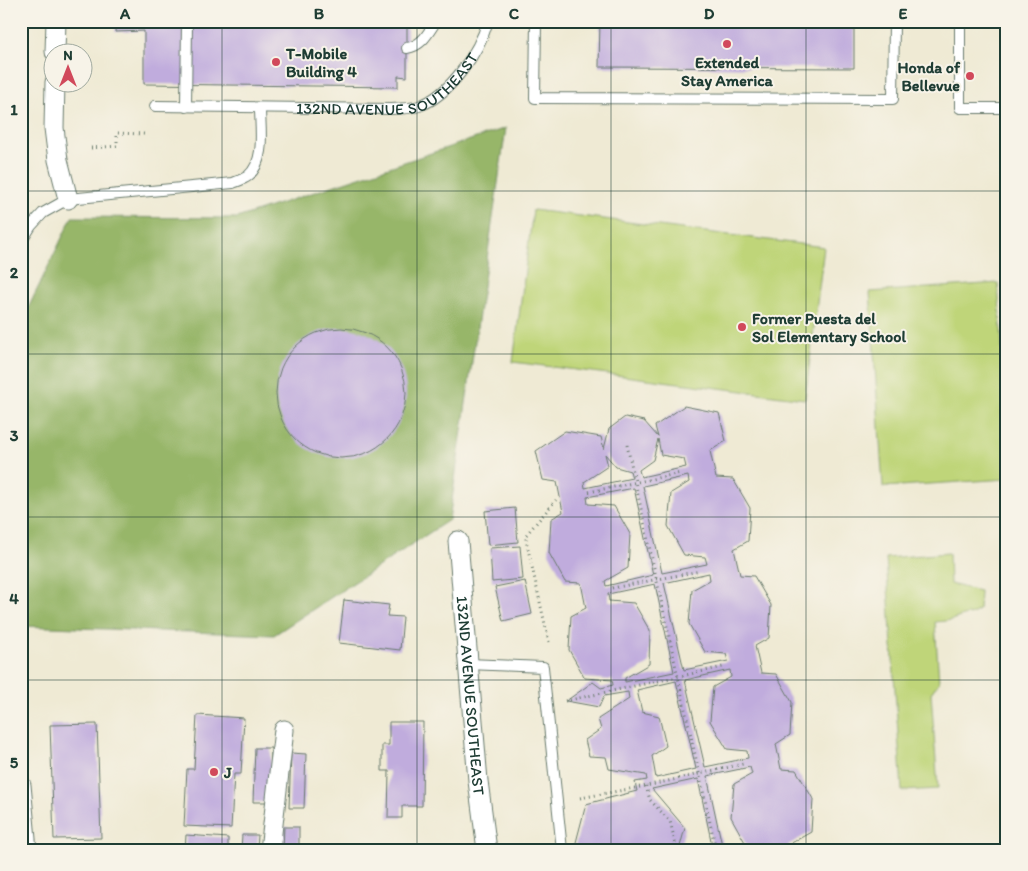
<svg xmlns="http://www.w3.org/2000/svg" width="1028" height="871" viewBox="0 0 1028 871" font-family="Itim,sans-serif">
  <rect width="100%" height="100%" fill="#f7f3e8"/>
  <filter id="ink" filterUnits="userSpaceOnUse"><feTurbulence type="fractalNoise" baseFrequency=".02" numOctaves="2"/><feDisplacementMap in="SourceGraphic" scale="10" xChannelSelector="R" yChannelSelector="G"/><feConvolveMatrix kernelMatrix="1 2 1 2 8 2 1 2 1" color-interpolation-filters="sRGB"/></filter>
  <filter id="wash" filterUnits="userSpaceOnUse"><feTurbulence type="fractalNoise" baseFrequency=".0096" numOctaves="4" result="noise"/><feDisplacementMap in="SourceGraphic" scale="20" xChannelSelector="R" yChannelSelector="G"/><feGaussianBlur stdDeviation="1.12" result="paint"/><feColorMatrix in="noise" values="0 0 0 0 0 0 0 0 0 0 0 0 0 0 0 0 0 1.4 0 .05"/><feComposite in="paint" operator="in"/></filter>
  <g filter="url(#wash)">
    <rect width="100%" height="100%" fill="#efead4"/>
    <g fill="#bfd579" stroke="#6f8956">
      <polygon points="533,210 824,247 805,399 513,362"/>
      <polygon points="998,283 1007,422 1007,479 883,487 870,292"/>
      <path d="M 949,553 L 950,584 L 980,591 L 979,609 C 970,618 969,613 960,617 C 950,621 945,621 935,622 L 939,682 L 931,693 L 938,789 L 902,791 L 886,558 Z"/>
    </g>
    <polygon fill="#97b669" stroke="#5b7a4e" points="506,128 449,520 274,635 21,626 21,323 72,217 237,218"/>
    <g id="blocks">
      <g fill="#c0acdd" fill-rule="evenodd">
        <polygon points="116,21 407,21 407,77 398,76 398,87 144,84 144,31 115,32"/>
        <polygon points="600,21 854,21 854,68 599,67"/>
        <circle cx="341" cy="393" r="65"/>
        <path d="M 684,406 L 719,413 L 726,441 L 710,451 L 716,478 L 733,479 L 750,508 L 748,541 L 734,549 L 740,575 L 754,576 L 771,605 L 769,638 L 755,646 L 761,673 L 776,674 L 792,702 L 790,735 L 776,744 L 781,769 L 796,770 L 813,799 L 811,832 L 788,845 L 792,850 L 771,850 L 772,848 L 747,846 L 731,817 L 734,784 L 752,774 L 750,767 L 707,776 L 723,850 L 713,850 L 698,779 L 652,789 L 685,828 L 679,850 L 574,850 L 586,804 L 637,791 L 635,782 L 647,780 L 646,775 L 609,769 L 606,757 L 589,756 L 585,740 L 601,729 L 598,719 L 629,699 L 628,692 L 604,696 L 599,707 L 566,701 L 593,682 L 601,688 L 613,685 L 612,680 L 585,678 L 569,650 L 571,616 L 586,608 L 581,583 L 565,582 L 549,553 L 551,519 L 563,512 L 557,482 L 543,480 L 536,451 L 565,431 L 601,437 L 604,449 L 609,429 L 625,417 L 644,421 L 658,437 L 655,426 ZM 658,439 L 661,455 L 684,459 L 686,467 L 641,477 L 639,470 L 653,460 ZM 605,454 L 616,467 L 630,471 L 632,478 L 585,488 L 584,482 L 608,466 ZM 688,476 L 689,482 L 671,493 L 668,526 L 684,555 L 705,557 L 707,564 L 662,573 L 643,486 ZM 634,488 L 653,575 L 606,586 L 605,581 L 628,568 L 630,534 L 614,506 L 588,504 L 587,497 ZM 709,573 L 710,580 L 692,590 L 689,624 L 705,652 L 726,654 L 728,661 L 684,670 L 664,583 ZM 655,584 L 674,672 L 625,682 L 625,678 L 649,664 L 650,631 L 634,603 L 609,601 L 608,594 ZM 730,670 L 731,677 L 713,687 L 710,721 L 727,749 L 747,751 L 748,758 L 705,767 L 685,680 ZM 676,681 L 696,769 L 656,778 L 652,756 L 666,746 L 659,716 L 642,712 L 637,690 Z"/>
        <polygon points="515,508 518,542 488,545 485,511"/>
        <polygon points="520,546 523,579 492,582 490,548"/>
        <polygon points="525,581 532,614 503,621 495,587"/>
        <polygon points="344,600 389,605 387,616 403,617 400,650 339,643"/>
        <polygon points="197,715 244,718 241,774 234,774 231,828 184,826 187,769 194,769"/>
        <polygon points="389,722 423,722 422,806 402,806 402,818 388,818 389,771 382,771 382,745 389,745"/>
        <polygon points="97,724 101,838 54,839 50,725"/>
        <polygon points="255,748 271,748 270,802 253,802"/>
        <polygon points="291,753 306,754 304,808 289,808"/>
        <polygon points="284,827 299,827 299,850 283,850"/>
        <polygon points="186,835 228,838 228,850 185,850"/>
        <polygon points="242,835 258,835 257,850 241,850"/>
      </g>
    </g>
  </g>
  <g filter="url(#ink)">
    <use href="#blocks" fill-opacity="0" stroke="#687a6c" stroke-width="1"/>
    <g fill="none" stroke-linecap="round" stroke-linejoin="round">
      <defs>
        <g id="lane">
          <polyline points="536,21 535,98 893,99 894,21"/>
          <polyline points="960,21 960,108 1007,108"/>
          <path d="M 407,48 C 422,46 428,33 436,21"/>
          <path id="s1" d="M 155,106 L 392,109 C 400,108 411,109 419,106 C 450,95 479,52 488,21"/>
          <polyline points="186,107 187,21"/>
          <path d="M 21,242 L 31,226 L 43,213 L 68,199 L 233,183 C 238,181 244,179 248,176 C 266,161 260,128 260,108"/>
          <polyline points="468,664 543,667 562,850"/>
        </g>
        <g id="street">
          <polyline points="55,52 56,21"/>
          <polyline points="55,82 54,128 58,160 68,199"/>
          <path id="s2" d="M 458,541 L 478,781 L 487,850"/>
          <polyline points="21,785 27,850"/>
          <polyline points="270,850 284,730"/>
        </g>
      </defs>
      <use href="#lane" stroke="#687a6c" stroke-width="12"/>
      <use href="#street" stroke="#687a6c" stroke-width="21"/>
      <g stroke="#687a6c" stroke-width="3" stroke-dasharray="1 4" stroke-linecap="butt">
        <polyline points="91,148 117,146 117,133 144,134"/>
        <polyline points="627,445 716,850"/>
        <polyline points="589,492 681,473"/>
        <polyline points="612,588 700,571"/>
        <polyline points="549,642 526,540 526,535 556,500"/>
        <polyline points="565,701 723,667"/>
        <polyline points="646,786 650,800 670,821 676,846 680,850"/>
        <polyline points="580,798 646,786 743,764"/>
      </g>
      <use href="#lane" stroke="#fff" stroke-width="10"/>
      <use href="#street" stroke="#fff" stroke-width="19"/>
    </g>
  </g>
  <path fill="none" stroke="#1f3d34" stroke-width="1" stroke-opacity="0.55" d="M 222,21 L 222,850M 417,21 L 417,850M 611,21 L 611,850M 806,21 L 806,850M 21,191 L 1007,191M 21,354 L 1007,354M 21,517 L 1007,517M 21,680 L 1007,680"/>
  <g fill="#d1495b" stroke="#f7f3e8" stroke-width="2">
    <circle cx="727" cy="44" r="5"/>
    <circle cx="276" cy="62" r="5"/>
    <circle cx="970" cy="76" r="5"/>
    <circle cx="742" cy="327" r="5"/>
    <circle cx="214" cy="772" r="5"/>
  </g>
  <g text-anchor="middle" stroke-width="4" stroke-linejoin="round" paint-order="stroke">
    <g font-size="16" font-weight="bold" fill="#1f3d34" stroke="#f7f3e8" text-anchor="start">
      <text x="286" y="59">T-Mobile<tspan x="286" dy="18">Building 4</tspan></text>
      <text x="727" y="68" text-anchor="middle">Extended<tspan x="727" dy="18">Stay America</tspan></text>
      <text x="960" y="73" text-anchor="end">Honda of<tspan x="960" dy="18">Bellevue</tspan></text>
      <text x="752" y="324">Former Puesta del<tspan x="752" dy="18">Sol Elementary School</tspan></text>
      <text x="224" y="778">J</text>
    </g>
    <g font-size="16" fill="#1f3d34" stroke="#f7f3e8">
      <text dy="6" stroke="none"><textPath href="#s1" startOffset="241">132ND AVENUE SOUTHEAST</textPath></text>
      <text dy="6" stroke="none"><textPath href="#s2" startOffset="155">132ND AVENUE SOUTHEAST</textPath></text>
    </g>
  </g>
  <rect width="1028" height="871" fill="none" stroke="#f7f3e8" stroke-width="55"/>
  <g transform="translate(68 68)"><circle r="24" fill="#f7f3e8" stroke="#a1aaa0"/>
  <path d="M0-4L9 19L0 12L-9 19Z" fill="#d1495b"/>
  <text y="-8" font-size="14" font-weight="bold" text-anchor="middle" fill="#1f3d34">N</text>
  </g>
  <rect x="28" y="28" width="972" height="816" fill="none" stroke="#1f3d34" stroke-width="2"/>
  <g font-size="16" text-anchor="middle" font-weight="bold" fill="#1f3d34">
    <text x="125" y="19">A</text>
    <text x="319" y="19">B</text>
    <text x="514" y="19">C</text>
    <text x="709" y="19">D</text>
    <text x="903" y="19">E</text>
    <text x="14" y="115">1</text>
    <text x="14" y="278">2</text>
    <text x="14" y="441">3</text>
    <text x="14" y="604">4</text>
    <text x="14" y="768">5</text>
  </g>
</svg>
